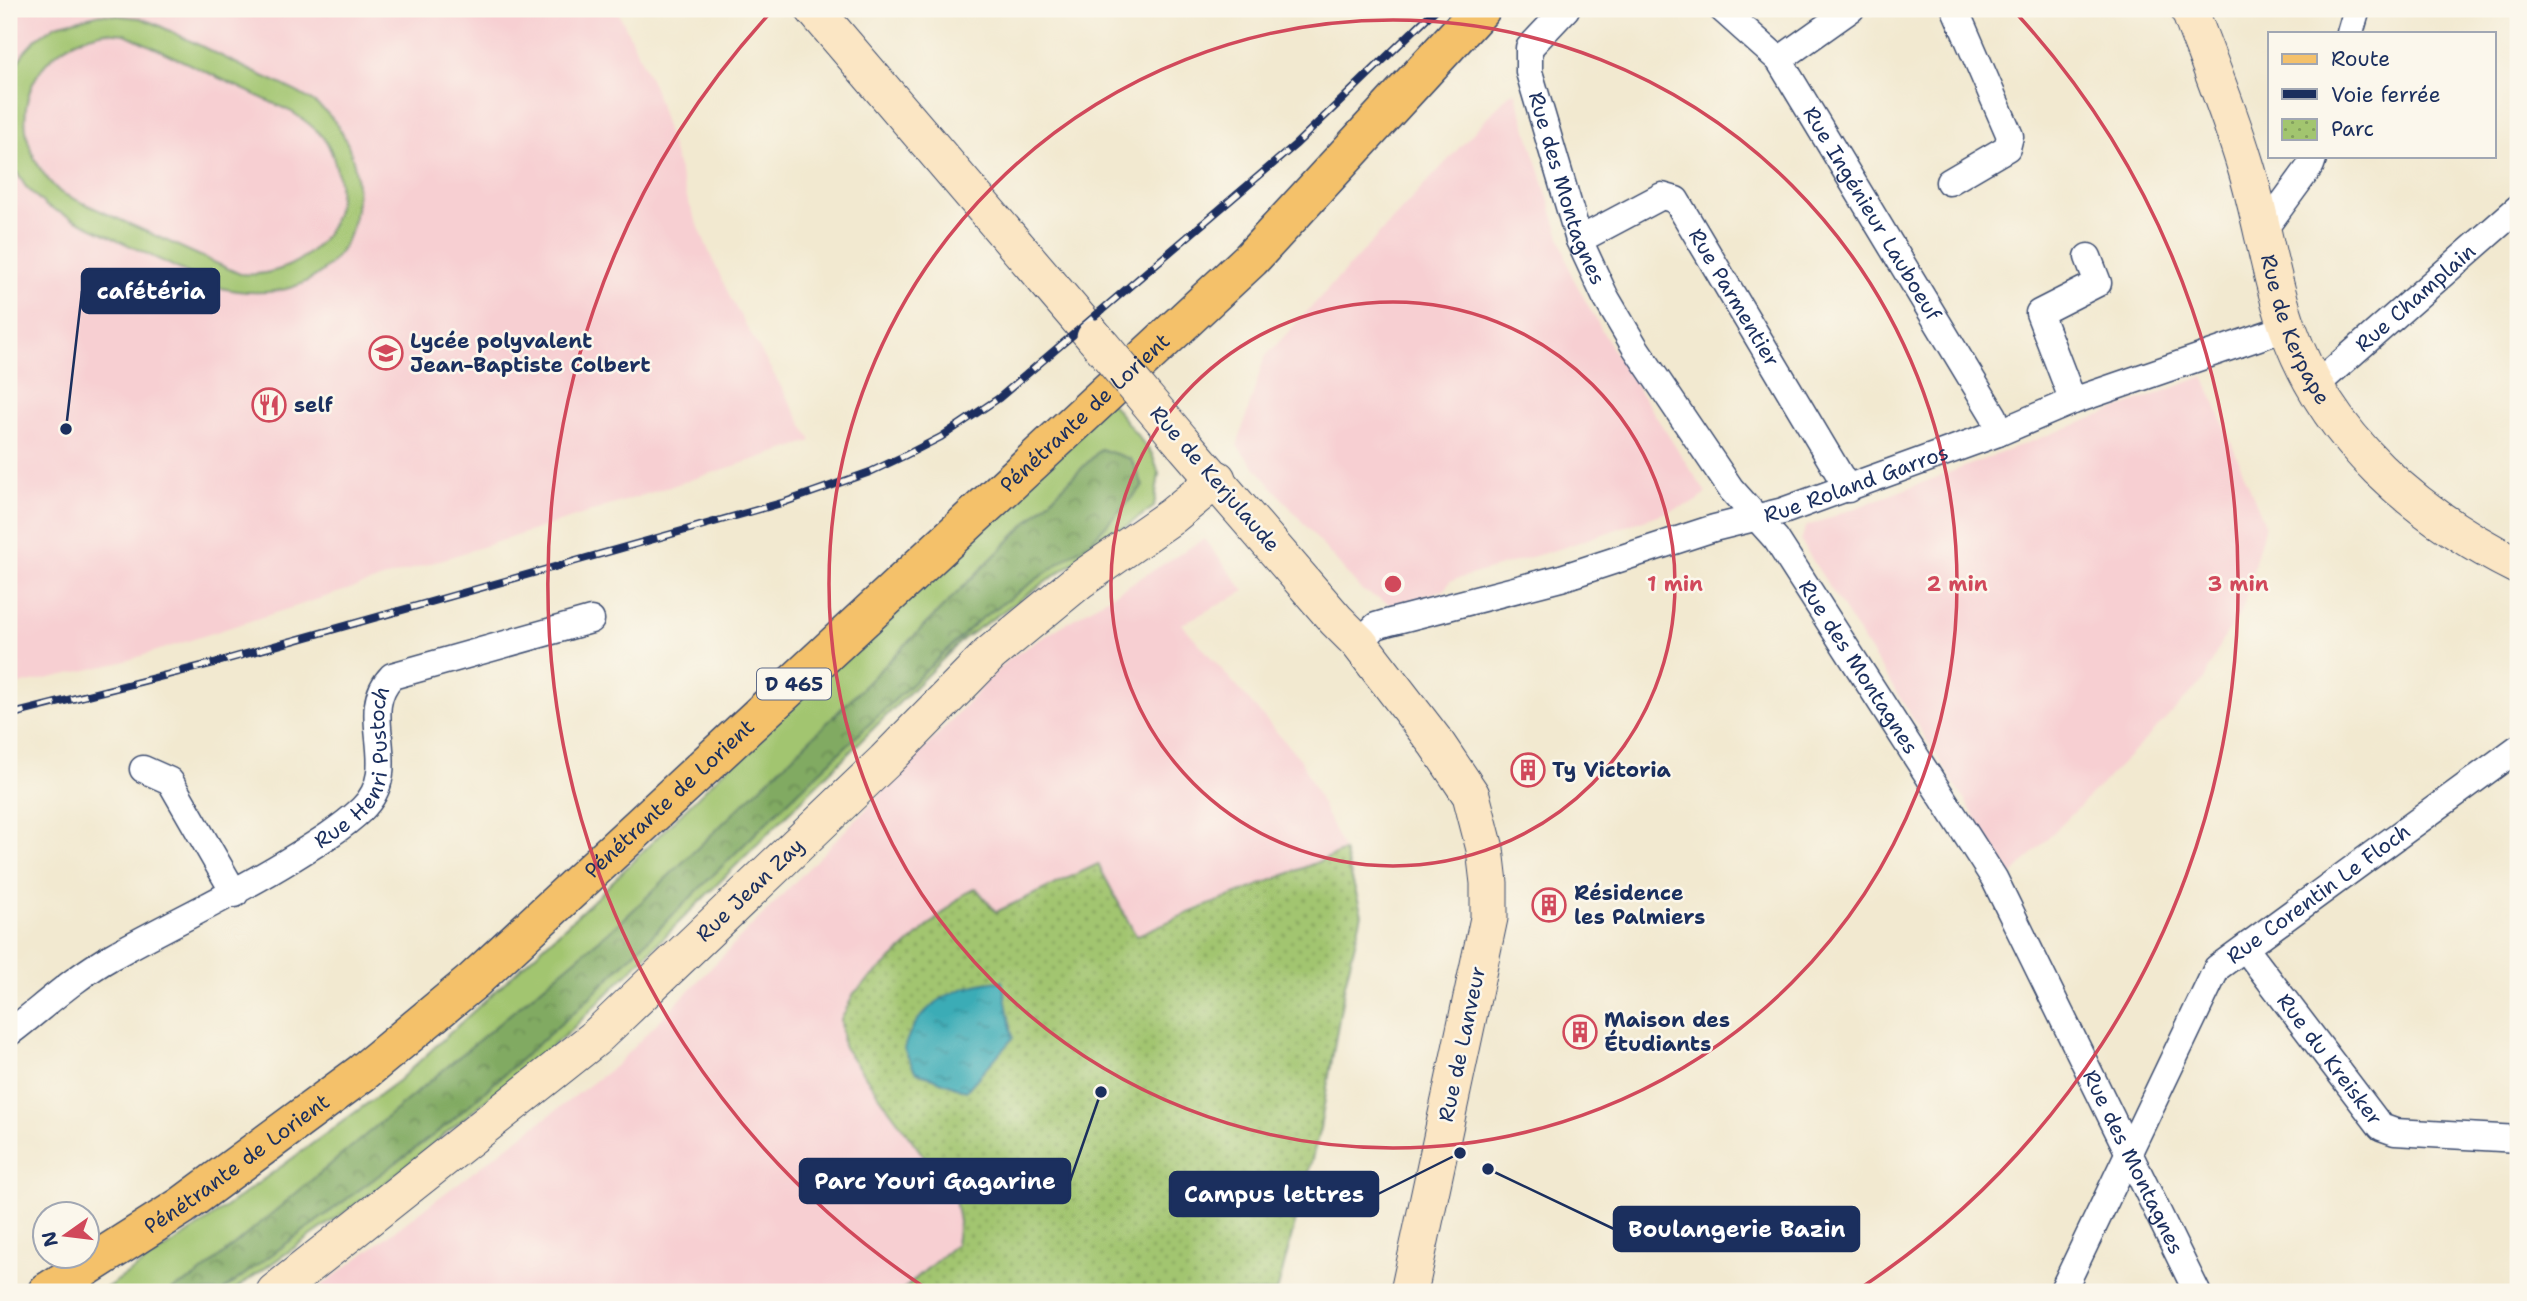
<svg xmlns="http://www.w3.org/2000/svg" width="2527" height="1301" viewBox="0 0 2527 1301" font-family="'Shantell Sans',sans-serif">
  <defs>
    <pattern id="forest-crowns" width="20" height="18" patternUnits="userSpaceOnUse" patternTransform="scale(1.75)"><rect width="20" height="18" fill="#81aa62"/><path d="M2 6a3 3 0 1 1 6 0M12 15a3 3 0 1 1 6 0" fill="none" stroke="#698b54"/></pattern>
    <pattern id="park-dots" width="8" height="8" patternUnits="userSpaceOnUse" patternTransform="scale(1.75)"><rect width="8" height="8" fill="#a2c56f"/><path d="M2 2h.1M6 6h.1" fill="none" stroke="#83a05e" stroke-width="1.8" stroke-linecap="round"/></pattern>
    <pattern id="water-ripples" width="26" height="14" patternUnits="userSpaceOnUse" patternTransform="scale(1.75)"><rect width="26" height="14" fill="#3bacb6"/><path d="M2 4q2-2 4 0t4 0M15 11q2-2 4 0t4 0" fill="none" stroke="#318c97"/></pattern>
  </defs>
  <rect width="100%" height="100%" fill="#fbf7ec"/>
  <filter id="ink" filterUnits="userSpaceOnUse"><feTurbulence type="fractalNoise" baseFrequency=".0143" numOctaves="2"/><feDisplacementMap in="SourceGraphic" scale="14" xChannelSelector="R" yChannelSelector="G"/><feConvolveMatrix kernelMatrix="1 2 1 2 8 2 1 2 1" color-interpolation-filters="sRGB"/></filter>
  <filter id="wash" filterUnits="userSpaceOnUse"><feTurbulence type="fractalNoise" baseFrequency=".00686" numOctaves="4" result="noise"/><feDisplacementMap in="SourceGraphic" scale="28" xChannelSelector="R" yChannelSelector="G"/><feGaussianBlur stdDeviation="1.57" result="paint"/><feColorMatrix in="noise" values="0 0 0 0 0 0 0 0 0 0 0 0 0 0 0 0 0 1.4 0 .05"/><feComposite in="paint" operator="in"/></filter>
  <g filter="url(#wash)">
    <rect width="100%" height="100%" fill="#f2e9d0"/>
    <g fill="#f7cfd2">
      <polygon points="9,9 617,9 654,87 688,201 710,254 732,301 812,441 119,663 9,687"/>
      <polygon points="1515,91 1572,276 1615,354 1706,493 1696,502 1562,548 1450,581 1445,590 1391,605 1361,590 1237,446 1264,358 1510,93"/>
      <polygon points="2204,376 2265,525 2242,611 2220,644 2204,680 2012,875 1801,542 1805,527"/>
      <polygon points="1204,539 1245,591 1182,624 1301,760 1344,851 1262,886 1199,907 1136,936 996,912 976,888 964,894 926,928 843,1046 955,1199 959,1222 956,1244 900,1292 313,1292 615,1066 916,758 1008,659"/>
    </g>
    <g fill="#a2c56f" stroke="#5e7a66" stroke-width="2" fill-rule="evenodd">
      <path d="M 101,14 L 140,18 L 156,24 C 189,40 223,57 256,73 C 280,84 306,94 326,112 C 364,148 369,225 331,263 C 301,295 256,297 217,287 L 46,206 L 26,187 L 9,160 L 9,79 L 24,52 L 37,38 L 56,25 ZM 105,32 L 125,34 L 292,112 C 304,120 316,128 325,140 C 332,149 335,163 338,175 C 349,234 296,279 240,274 L 61,193 C 0,138 19,48 105,32 Z"/>
      <polygon points="1109,400 1152,454 1159,474 1154,507 963,639 569,1032 378,1189 231,1292 100,1292 201,1225 398,1081 597,897 810,685"/>
    </g>
    <polygon fill="url(#forest-crowns)" stroke="#4e6c60" stroke-width="2" points="1101,449 1131,459 1143,486 1093,539 978,621 780,809 581,1006 447,1125 221,1292 168,1292 197,1276 626,917 829,721"/>
    <path fill="url(#park-dots)" stroke="#5e7a66" stroke-width="2" d="M 1344,851 L 1362,914 L 1345,984 L 1320,1128 L 1277,1292 L 900,1292 L 956,1244 L 959,1222 L 955,1199 L 843,1046 L 841,1020 L 854,993 L 964,894 L 976,888 L 996,912 L 1098,864 L 1136,936 C 1204,904 1275,881 1344,851 Z"/>
    <path fill="url(#water-ripples)" stroke="#2b6e8a" stroke-width="2" d="M 1002,981 L 1013,1038 L 966,1091 L 915,1071 L 904,1049 C 916,1004 958,984 1002,981 Z"/>
  </g>
  <g filter="url(#ink)">
    <g fill="none" stroke-linecap="round" stroke-linejoin="round">
      <defs>
        <g id="street">
          <path id="s1" d="M 1566,9 L 1529,48 L 1529,72 L 1579,240 L 1605,296 L 1635,347 L 1731,489 L 1776,539 L 1994,878 L 2197,1292"/>
          <path id="s2" d="M 1722,9 L 1779,60 L 1994,416 L 1998,433"/>
          <polyline points="2350,33 2357,9"/>
          <polyline points="1779,60 1851,9"/>
          <polyline points="1949,182 2007,148 2010,136 1955,9"/>
          <polyline points="2260,227 2270,221 2311,165 2314,156"/>
          <path id="s3" d="M 1579,240 L 1662,196 L 1676,200 L 1848,489"/>
          <path id="s4" d="M 2314,387 L 2518,208"/>
          <polyline points="2073,401 2039,313 2098,283 2088,257"/>
          <path id="s5" d="M 1359,643 L 1376,626 L 1386,623 L 1561,578 L 1714,528 L 1783,511 L 1998,433 L 2073,401 L 2288,327"/>
          <polyline points="143,769 170,781 235,894"/>
          <path id="s6" d="M 2245,948 L 2381,1127 L 2395,1132 L 2518,1139"/>
          <path id="s7" d="M 9,1033 C 42,1008 75,977 111,957 C 171,923 234,895 293,858 C 316,844 342,828 362,809 C 405,767 355,713 392,676 L 591,620"/>
          <path id="s8" d="M 2062,1292 L 2217,968 L 2518,748"/>
        </g>
        <g id="secondary">
          <polyline points="814,9 1095,338"/>
          <path id="s9" d="M 2189,9 C 2208,60 2229,111 2245,164 C 2262,218 2269,275 2288,328 C 2327,438 2415,515 2518,566"/>
          <polyline points="1183,443 1336,620 1359,643 1436,743 1471,795 1485,849 1489,883 1489,918 1409,1292"/>
          <path id="s10" d="M 275,1292 L 594,1039 L 885,761 L 990,654 L 1080,580 L 1172,516 L 1217,479"/>
        </g>
        <g id="primary">
          <path id="s11" d="M 47,1292 L 182,1206 L 362,1073 L 472,982 L 1251,259 L 1481,9"/>
        </g>
      </defs>
      <use href="#street" stroke="#3b4b6f" stroke-width="29"/>
      <use href="#secondary" stroke="#3b4b6f" stroke-width="39"/>
      <use href="#primary" stroke="#3b4b6f" stroke-width="41"/>
      <use href="#street" stroke="#fff" stroke-width="26"/>
      <use href="#secondary" stroke="#fbe6c4" stroke-width="37"/>
      <use href="#primary" stroke="#f4c16b" stroke-width="38"/>
      <defs>
        <polyline id="rail" points="9,715 214,663 785,502 870,472 904,456 941,437 999,398 1295,145 1436,9"/>
      </defs>
      <use href="#rail" stroke="#1b2f5e" stroke-width="8"/>
      <use href="#rail" stroke="#fbf7ec" stroke-width="5" stroke-dasharray="16" stroke-linecap="butt"/>
      <defs>
        <polyline id="secondary-bridge" points="1095,338 1183,443"/>
      </defs>
      <use href="#secondary-bridge" stroke="#3b4b6f" stroke-width="39" stroke-linecap="butt"/>
      <use href="#secondary-bridge" stroke="#fbe6c4" stroke-width="37"/>
    </g>
  </g>
  <g fill="none" stroke="#d1495b" stroke-width="3.5">
    <circle cx="1393" cy="584" r="282"/>
    <circle cx="1393" cy="584" r="564"/>
    <path d="M927 1289A845 845 0 0 1 770 13M2016 13A845 845 0 0 1 1859 1289"/>
  </g>
  <defs>
    <symbol id="school-ring" viewBox="-11 -11 22 22"><circle r="9.5" fill="#fbf7ec" stroke="#d1495b" stroke-width="1.5"/><path d="M0-5L7-2L0 1L-7-2ZM-4 1L0 2.5L4 1V4Q0 6-4 4Z" fill="#d1495b"/></symbol>
    <symbol id="restaurant-ring" viewBox="-11 -11 22 22"><circle r="9.5" fill="#fbf7ec" stroke="#d1495b" stroke-width="1.5"/><path d="M-5-6h1v4h1v-4h1v4h1v-4h1v5L-1.5 .5V6h-2V.5L-5-1ZM5-6V6H3V1.5H1.5Q1.5-4 5-6Z" fill="#d1495b"/></symbol>
    <symbol id="building-ring" viewBox="-11 -11 22 22"><circle r="9.5" fill="#fbf7ec" stroke="#d1495b" stroke-width="1.5"/><path d="M-4-6H4V6H1V3H-1V6H-4ZM-2.5-4.3h1.7v1.8h-1.7ZM.8-4.3h1.7v1.8H.8ZM-2.5-1h1.7V.8h-1.7ZM.8-1h1.7V.8H.8Z" fill="#d1495b"/></symbol>
  </defs>
  <g fill-rule="evenodd">
    <use href="#school-ring" x="367" y="334" width="38" height="38"/>
    <use href="#restaurant-ring" x="250" y="386" width="38" height="38"/>
    <use href="#building-ring" x="1509" y="751" width="38" height="38"/>
    <use href="#building-ring" x="1530" y="886" width="38" height="38"/>
    <use href="#building-ring" x="1561" y="1013" width="38" height="38"/>
  </g>
  <g text-anchor="middle" stroke-width="5" stroke-linejoin="round" paint-order="stroke">
    <rect fill="#fbf7ec" stroke="#5e6b89" stroke-width="2" x="757" y="668.5" width="74" height="31" rx="5"/>
    <g font-size="19" font-weight="bold" fill="#1b2f5e">
      <text x="794" y="691">D 465</text>
    </g>
    <g font-size="21" fill="#1b2f5e" stroke="#fbf7ec">
      <text dy="7" stroke="none"><textPath href="#s1" startOffset="200">Rue des Montagnes</textPath></text>
      <text dy="7" stroke="none"><textPath href="#s2" startOffset="256">Rue Ingénieur Lauboeuf</textPath></text>
      <text dy="7" stroke="none"><textPath href="#s4" startOffset="135">Rue Champlain</textPath></text>
      <text dy="7" stroke="none"><textPath href="#s3" startOffset="222">Rue Parmentier</textPath></text>
      <text dy="7" stroke="none"><textPath href="#s9" startOffset="338">Rue de Kerpape</textPath></text>
      <text dy="7" stroke="none"><textPath href="#s11" startOffset="1363">Pénétrante de Lorient</textPath></text>
      <text transform="translate(1215 479) rotate(49)" y="7">Rue de Kerjulaude</text>
      <text dy="7" stroke="none"><textPath href="#s5" startOffset="525">Rue Roland Garros</textPath></text>
      <text dy="7" stroke="none"><textPath href="#s1" startOffset="765">Rue des Montagnes</textPath></text>
      <text dy="7" stroke="none"><textPath href="#s7" startOffset="455">Rue Henri Pustoch</textPath></text>
      <text dy="7" stroke="none"><textPath href="#s11" startOffset="796">Pénétrante de Lorient</textPath></text>
      <text dy="7" stroke="none"><textPath href="#s10" startOffset="623">Rue Jean Zay</textPath></text>
      <text dy="7" stroke="none"><textPath href="#s8" startOffset="485">Rue Corentin Le Floch</textPath></text>
      <text transform="translate(1462 1044) rotate(-78)" y="7">Rue de Lanveur</text>
      <text dy="7" stroke="none"><textPath href="#s6" startOffset="140">Rue du Kreisker</textPath></text>
      <text dy="7" stroke="none"><textPath href="#s1" startOffset="1332">Rue des Montagnes</textPath></text>
      <text dy="7" stroke="none"><textPath href="#s11" startOffset="229">Pénétrante de Lorient</textPath></text>
    </g>
    <g font-size="21" font-weight="bold" fill="#1b2f5e" stroke="#fbf7ec" text-anchor="start">
      <text x="410" y="348">Lycée polyvalent<tspan x="410" dy="24">Jean-Baptiste Colbert</tspan></text>
      <text x="294" y="412">self</text>
      <text x="1552" y="777">Ty Victoria</text>
      <text x="1574" y="900">Résidence<tspan x="1574" dy="24">les Palmiers</tspan></text>
      <text x="1604" y="1027">Maison des<tspan x="1604" dy="24">Étudiants</tspan></text>
    </g>
  </g>
  <circle cx="1393" cy="584" r="10" fill="#d1495b" stroke="#fbf7ec" stroke-width="3.5"/>
  <g font-size="21" text-anchor="middle" font-weight="bold" fill="#d1495b" stroke="#fbf7ec" stroke-width="5" stroke-linejoin="round" paint-order="stroke">
    <text x="1675" y="591">1 min</text>
    <text x="1957" y="591">2 min</text>
    <text x="2238" y="591">3 min</text>
  </g>
  <path fill="none" stroke="#1b2f5e" stroke-width="2.5" d="M66 429L82 291M1101 1092L1070 1181M1460 1153L1378 1194M1488 1169L1614 1229"/>
  <g fill="#1b2f5e" stroke="#fbf7ec" stroke-width="2.5">
    <circle cx="66" cy="429" r="7"/>
    <circle cx="1101" cy="1092" r="7"/>
    <circle cx="1460" cy="1153" r="7"/>
    <circle cx="1488" cy="1169" r="7"/>
  </g>
  <g fill="#1b2f5e" stroke="#1b2f5e" stroke-width="2.5">
    <rect x="82" y="269" width="137" height="44" rx="7"/>
    <rect x="800" y="1159" width="270" height="44" rx="7"/>
    <rect x="1170" y="1172" width="208" height="44" rx="7"/>
    <rect x="1614" y="1207" width="245" height="44" rx="7"/>
  </g>
  <g font-size="23" text-anchor="middle" font-weight="bold" fill="#fff">
    <text x="151" y="299">cafétéria</text>
    <text x="935" y="1189">Parc Youri Gagarine</text>
    <text x="1274" y="1202">Campus lettres</text>
    <text x="1737" y="1237">Boulangerie Bazin</text>
  </g>
  <rect width="2527" height="1301" fill="none" stroke="#fbf7ec" stroke-width="35"/>
  <rect x="2268" y="32" width="228" height="126" fill="#fbf7ec" stroke="#a1a7b3" stroke-width="2"/>
  <rect x="2282" y="54" width="35" height="10" fill="#f4c16b" stroke="#a1a7b3" stroke-width="2"/>
  <text x="2331" y="66" font-size="21" fill="#1b2f5e">Route</text>
  <rect x="2282" y="89" width="35" height="10" fill="#1b2f5e" stroke="#a1a7b3" stroke-width="2"/>
  <text x="2331" y="102" font-size="21" fill="#1b2f5e">Voie ferrée</text>
  <rect x="2282" y="119" width="35" height="21" fill="url(#park-dots)" stroke="#a1a7b3" stroke-width="2"/>
  <text x="2331" y="136" font-size="21" fill="#1b2f5e">Parc</text>
  <g transform="translate(66 1235) rotate(256)"><circle r="33" fill="#fbf7ec" stroke="#a1a7b3" stroke-width="2"/>
  <path d="M0-5L12 26L0 18L-12 26Z" fill="#d1495b"/>
  <text y="-10" font-size="19" font-weight="bold" text-anchor="middle" fill="#1b2f5e">N</text>
  </g>
</svg>
